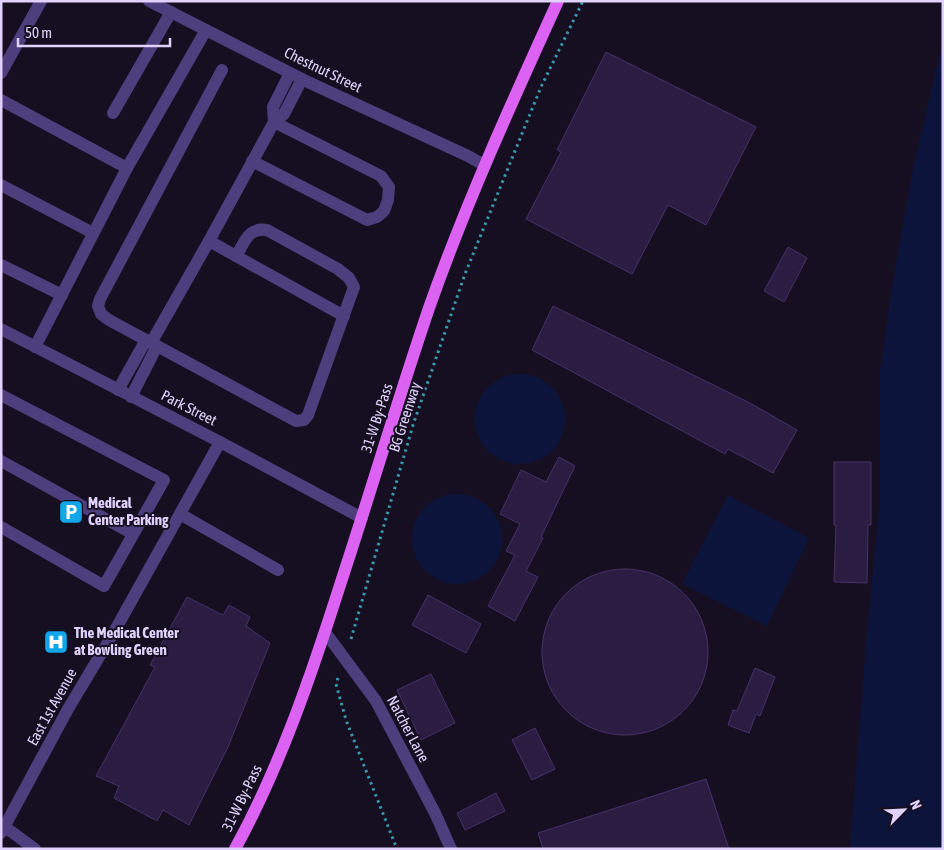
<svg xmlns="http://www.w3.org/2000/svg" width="944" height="850" viewBox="0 0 944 850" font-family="'Asap Condensed',sans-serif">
  <rect width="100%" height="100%" fill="#160f21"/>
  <g fill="#0d143c">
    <polygon points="943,42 943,849 850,849 867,634 880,500 880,373 892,287 914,164"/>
    <circle cx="520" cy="419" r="45"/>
    <circle cx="457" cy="539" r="45"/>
    <polygon points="728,495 809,538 767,626 682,584"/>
  </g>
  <g fill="#2b1d41" stroke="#48306b">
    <polygon points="606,52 756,127 706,225 668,205 632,274 526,219 561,152 557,150"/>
    <polygon points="788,247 807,258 784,302 764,291"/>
    <polygon points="553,306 750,403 797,430 773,473 728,449 725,454 532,350"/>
    <polygon points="559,457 575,466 541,537 543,538 526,571 538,577 515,621 488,606 515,555 506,551 520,524 500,514 521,470 546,482"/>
    <polygon points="834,462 871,462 871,525 868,525 867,583 834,582 836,525 834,525"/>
    <circle cx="625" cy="652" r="83"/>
    <polygon points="428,595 481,624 466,653 412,625"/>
    <polygon points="187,597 223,615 229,605 250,617 246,626 270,643 228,747 189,825 163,810 157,821 114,798 119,786 96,776 155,667 150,665"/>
    <polygon points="755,668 775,677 760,716 756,714 749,733 728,725 733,710 737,711"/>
    <polygon points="431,674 455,723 421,740 397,690"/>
    <polygon points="535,728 555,769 532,780 512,740"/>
    <polygon points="706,779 729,849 543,849 538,833"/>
    <polygon points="496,793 505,811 465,830 457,813"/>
  </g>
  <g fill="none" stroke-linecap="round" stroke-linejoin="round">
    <g stroke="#3799ab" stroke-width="3" stroke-dasharray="2.5 4" stroke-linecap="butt">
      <polyline points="351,639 413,425 465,274 541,87 583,1"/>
      <polyline points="338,678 336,684 346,720 397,849"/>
    </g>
    <g stroke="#4d3e7d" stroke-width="12">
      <polyline points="149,1 308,82 468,156 484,165"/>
      <path d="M 222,70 L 100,299 L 98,306 L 101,314 L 109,320 L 296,421 L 304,420 L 308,415 L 354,287 L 349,278 L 338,269 L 267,230 C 248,227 245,242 236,256"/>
      <polyline points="1,73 41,1"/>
      <polyline points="290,73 273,107 274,122 284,114 302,79"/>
      <polyline points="1,100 127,168 35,347"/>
      <polyline points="113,113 171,12"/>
      <polyline points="127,168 206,30"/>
      <polyline points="1,185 93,233"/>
      <polyline points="209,241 274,122 381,176 389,187 388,200 384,211 377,217 367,220 252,161"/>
      <polyline points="1,265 62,295"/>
      <polyline points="1,329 220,442 362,518"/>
      <polyline points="151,343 209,241 344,316"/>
      <polyline points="118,390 146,340"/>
      <polyline points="1,395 164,480 104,586 1,527"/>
      <polyline points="131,397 157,346"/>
      <polyline points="1,461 133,534"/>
      <polyline points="180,514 278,570"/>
      <polyline points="325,632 376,701 435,813 451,849"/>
      <polyline points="1,824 35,849"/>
      <polyline points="1,833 68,709 114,632 220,442"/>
    </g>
    <path stroke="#dc62f3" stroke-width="12" d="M 235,849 C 281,765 312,673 341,582 C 371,491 398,399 429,308 C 466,203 512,102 558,1"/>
  </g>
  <defs>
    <symbol id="parking-square" viewBox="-11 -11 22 22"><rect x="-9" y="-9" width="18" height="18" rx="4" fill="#11a6e9" stroke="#160f21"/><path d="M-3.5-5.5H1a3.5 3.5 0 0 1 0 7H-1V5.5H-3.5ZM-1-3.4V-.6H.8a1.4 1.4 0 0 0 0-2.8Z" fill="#fff"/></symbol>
    <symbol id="hospital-square" viewBox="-11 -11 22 22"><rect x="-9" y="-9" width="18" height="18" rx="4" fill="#11a6e9" stroke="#160f21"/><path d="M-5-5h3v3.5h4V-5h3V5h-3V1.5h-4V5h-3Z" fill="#fff"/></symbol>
  </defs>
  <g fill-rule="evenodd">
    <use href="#parking-square" x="57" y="498" width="28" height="28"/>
    <use href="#hospital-square" x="42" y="628" width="28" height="28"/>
  </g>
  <g text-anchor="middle" stroke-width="4" stroke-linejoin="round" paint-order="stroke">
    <g font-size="15" fill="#e0d2fc" stroke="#160f21">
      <text transform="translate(323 70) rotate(26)" y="5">Chestnut Street</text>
      <text transform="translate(189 408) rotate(27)" y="5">Park Street</text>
      <text transform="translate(405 417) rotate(-72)" y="5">BG Greenway</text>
      <text transform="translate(377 418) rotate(-72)" y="5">31-W By-Pass</text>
      <text transform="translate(52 707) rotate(-61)" y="5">East 1st Avenue</text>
      <text transform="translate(408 729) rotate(62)" y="5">Natcher Lane</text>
      <text transform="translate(242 798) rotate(-64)" y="5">31-W By-Pass</text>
    </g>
    <g font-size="15" font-weight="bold" fill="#e0d2fc" stroke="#160f21" text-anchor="start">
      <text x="88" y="508">Medical<tspan x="88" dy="17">Center Parking</tspan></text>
      <text x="74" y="638">The Medical Center<tspan x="74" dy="17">at Bowling Green</tspan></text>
    </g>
  </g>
  <rect width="944" height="850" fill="none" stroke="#e0d2fc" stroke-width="5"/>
  <g transform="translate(904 810) rotate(66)" stroke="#160f21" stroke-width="4" paint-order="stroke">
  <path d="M0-4L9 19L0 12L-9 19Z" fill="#e0d2fc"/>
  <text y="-8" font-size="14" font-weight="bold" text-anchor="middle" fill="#e0d2fc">N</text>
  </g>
  <path d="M18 38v8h152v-8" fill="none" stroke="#e0d2fc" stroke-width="2.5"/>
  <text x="25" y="38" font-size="15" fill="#e0d2fc" stroke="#160f21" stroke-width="4" paint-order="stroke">50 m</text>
</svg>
